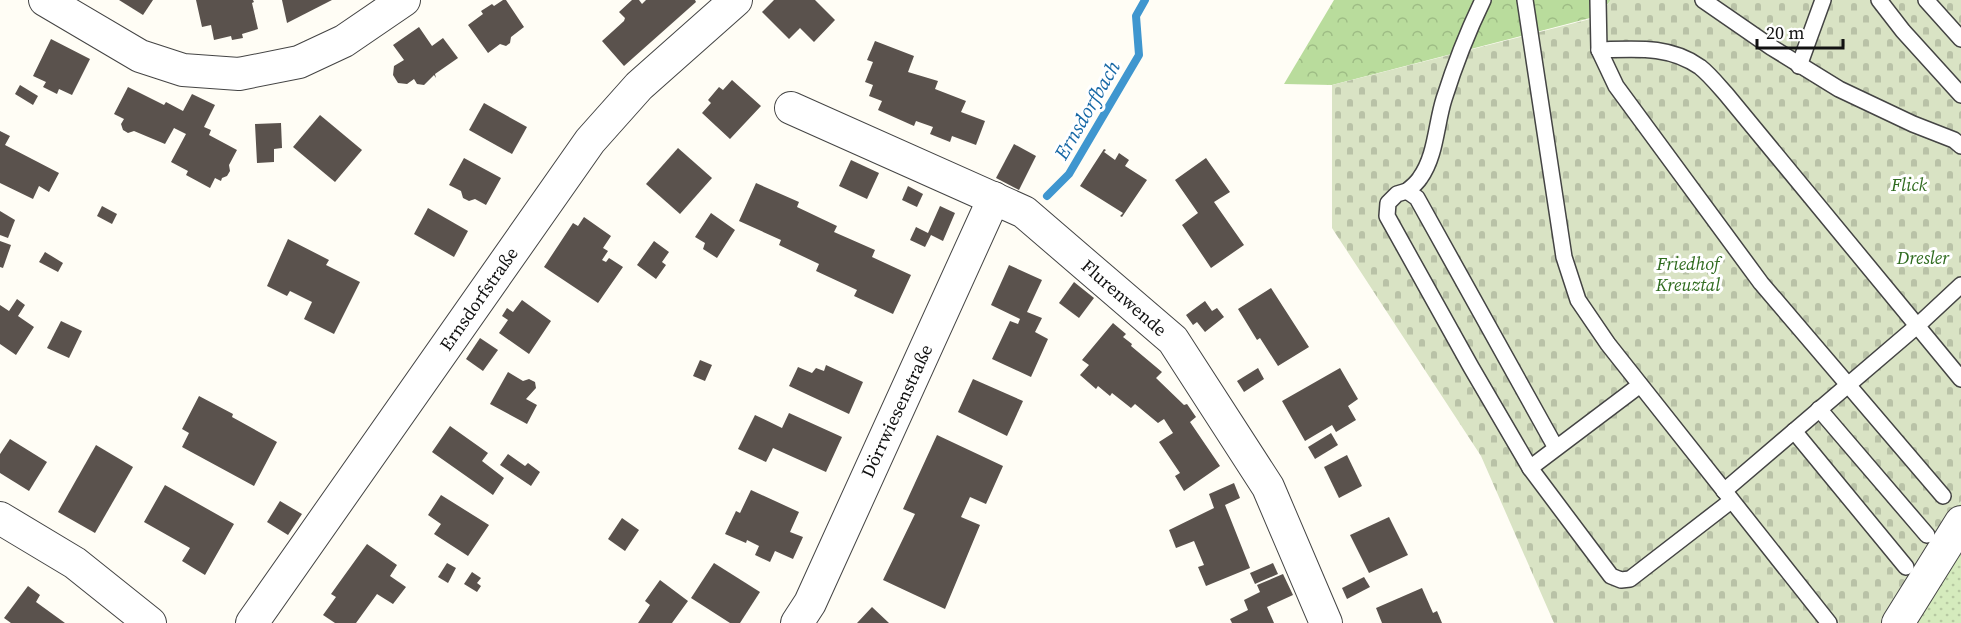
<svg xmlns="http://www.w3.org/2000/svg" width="1961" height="623" viewBox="0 0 1961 623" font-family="'Source Serif 4',serif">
  <defs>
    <pattern id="grass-dots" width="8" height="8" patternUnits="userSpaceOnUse" patternTransform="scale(1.5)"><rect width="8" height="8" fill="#d5ebbd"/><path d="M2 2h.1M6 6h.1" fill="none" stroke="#b6c8a1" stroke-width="1.8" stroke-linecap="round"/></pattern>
    <pattern id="forest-crowns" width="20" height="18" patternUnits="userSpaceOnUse" patternTransform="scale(1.5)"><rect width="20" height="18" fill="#b9dc9c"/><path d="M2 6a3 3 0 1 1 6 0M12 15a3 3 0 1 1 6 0" fill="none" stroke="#9ebc85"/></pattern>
    <pattern id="cemetery-stones" width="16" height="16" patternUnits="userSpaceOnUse" patternTransform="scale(1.5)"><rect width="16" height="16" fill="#d9e3c4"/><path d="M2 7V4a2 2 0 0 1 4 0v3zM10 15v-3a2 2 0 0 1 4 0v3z" fill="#b9c2a7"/></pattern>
  </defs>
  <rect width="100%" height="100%" fill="#fffdf5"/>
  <polygon fill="url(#grass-dots)" points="1961,501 1961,623 1883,623"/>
  <polygon fill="url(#forest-crowns)" points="1334,0 1611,0 1598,16 1332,85 1284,84"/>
  <polygon fill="url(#cemetery-stones)" points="1611,0 1961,0 1961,501 1883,623 1554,623 1481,456 1332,228 1332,85 1598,17"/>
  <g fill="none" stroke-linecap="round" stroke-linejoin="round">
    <polyline stroke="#3f96cf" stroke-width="8" points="1047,196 1069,174 1139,55 1136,16 1145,0"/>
  </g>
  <g fill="#5a524d">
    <polygon points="119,0 153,0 143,15"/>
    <polygon points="196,0 253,0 254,2 252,3 258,29 242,34 243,38 232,40 231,36 214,40 211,25 202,27"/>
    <polygon points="282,0 332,0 287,23"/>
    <polygon points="503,0 506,0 524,27 511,37 510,43 506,46 500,44 488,53 468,25 483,14 481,11 492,4 494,6"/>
    <polygon points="632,0 639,0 642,4 646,0 695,0 696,2 624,66 602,41 624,21 625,18 619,12"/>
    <polygon points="774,0 815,0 835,20 814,42 800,28 789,39 762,12"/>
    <polygon points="419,27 432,46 443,38 458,58 435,74 436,78 434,75 424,85 417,84 414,79 407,84 398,83 393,75 394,66 404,60 393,45"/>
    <polygon points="51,39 90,59 72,95 59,89 57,94 43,87 46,82 33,76"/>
    <polygon points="875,41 914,56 908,72 938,81 935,89 966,101 961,112 985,121 976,145 952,136 950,142 930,134 933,127 916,121 914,126 878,110 882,101 869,96 873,85 865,82 873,62 867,60"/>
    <polygon points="732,80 761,106 730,139 702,113 711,103 708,100 719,87 723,90"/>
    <polygon points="20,85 38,96 33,105 15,94"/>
    <polygon points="128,87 164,105 166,102 183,111 192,94 215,105 204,127 211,130 209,135 237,150 229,165 230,171 227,176 222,178 221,181 215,178 210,188 186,175 188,171 171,162 186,134 174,128 165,144 134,131 128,133 123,130 121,124 124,119 114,114"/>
    <polygon points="484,103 527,127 512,154 469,130"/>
    <polygon points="320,115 362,150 335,182 293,147"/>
    <polygon points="281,123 282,148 274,149 274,162 257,163 255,124"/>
    <polygon points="0,131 10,136 5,145 59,173 49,192 39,186 33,199 0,183"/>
    <polygon points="1014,144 1036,156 1019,190 996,178"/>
    <polygon points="678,148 712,178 680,214 646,184"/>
    <polygon points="1104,149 1106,150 1104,152 1115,160 1119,153 1129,160 1125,166 1147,180 1122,217 1120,216 1123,213 1080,186"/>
    <polygon points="464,158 501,178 486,205 475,199 469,201 463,198 461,191 449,185"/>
    <polygon points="1206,158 1230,192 1214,202 1244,245 1211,268 1182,225 1198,213 1175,180"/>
    <polygon points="851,160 879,173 867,199 839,186"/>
    <polygon points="756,183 799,202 797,207 837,226 834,232 875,250 872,257 911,275 893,314 854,296 857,290 816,271 819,264 779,245 781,240 739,221"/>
    <polygon points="908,186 923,194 917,207 902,200"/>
    <polygon points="102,206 117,214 112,224 97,216"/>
    <polygon points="940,206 955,213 943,241 931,235 925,247 910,240 916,227 928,233"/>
    <polygon points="428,208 468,231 454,257 414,234"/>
    <polygon points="0,211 15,220 8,238 0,235"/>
    <polygon points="711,213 735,230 717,258 703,249 705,243 695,237"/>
    <polygon points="584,217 611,236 603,248 608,251 602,260 606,262 609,258 623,267 598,303 544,267 573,223 578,226"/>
    <polygon points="288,239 329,260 326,265 360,282 334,334 304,319 312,302 290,291 287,296 267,286"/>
    <polygon points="0,241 11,245 3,268 0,267"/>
    <polygon points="654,241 669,252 662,262 666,265 656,279 637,265"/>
    <polygon points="45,252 63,263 58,272 39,262"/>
    <polygon points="1009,265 1042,280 1027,312 1042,318 1035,332 1048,339 1031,377 992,359 1010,321 1018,324 1020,319 991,305"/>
    <polygon points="1074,282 1094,298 1079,318 1059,303"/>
    <polygon points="1271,288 1309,347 1278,366 1260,338 1257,340 1238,309"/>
    <polygon points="17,299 25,305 18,316 34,327 16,355 0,344 0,305 9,311"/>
    <polygon points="522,300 551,321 529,354 499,333 508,320 502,316 507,308 513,312"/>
    <polygon points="1205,301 1212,311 1217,308 1224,317 1205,332 1197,322 1193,325 1186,315"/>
    <polygon points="61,321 82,331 69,358 47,348"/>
    <polygon points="1113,323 1126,334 1123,337 1132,344 1131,346 1162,372 1156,378 1184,405 1187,404 1196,417 1190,422 1220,466 1184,491 1175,476 1180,473 1159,442 1173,433 1164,419 1158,423 1135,404 1131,408 1112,393 1110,396 1098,386 1096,389 1080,375 1089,365 1082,360"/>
    <polygon points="480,338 498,350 483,371 466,359"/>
    <polygon points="700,360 712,365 705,381 693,376"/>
    <polygon points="826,365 863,382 849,414 789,386 798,367 812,373 816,368 824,371"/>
    <polygon points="1258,368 1264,379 1244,392 1237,381"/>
    <polygon points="1340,368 1358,399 1348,406 1356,420 1336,432 1332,425 1305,441 1282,401"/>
    <polygon points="508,372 523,381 529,379 535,382 536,388 526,399 537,405 527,424 490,404"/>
    <polygon points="973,379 1023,401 1007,436 958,412"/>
    <polygon points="199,396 233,414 232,417 277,442 254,486 182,447 189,433 182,429"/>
    <polygon points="789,413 842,437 826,472 773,448 766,462 738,449 755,415 782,428"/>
    <polygon points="450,426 488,453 482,461 504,478 493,495 432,452"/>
    <polygon points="1331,433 1338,445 1315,459 1308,447"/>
    <polygon points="937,435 1003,466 986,504 970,497 961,517 980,525 945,609 883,580 915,514 903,509"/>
    <polygon points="10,439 47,462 29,491 0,473 0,454"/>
    <polygon points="96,445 133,467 95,533 58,512"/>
    <polygon points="508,454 525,466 528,463 540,472 531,486 500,465"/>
    <polygon points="1347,455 1362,486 1339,498 1324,467"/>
    <polygon points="1234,483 1240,498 1225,505 1250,568 1206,586 1198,567 1204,565 1194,541 1176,548 1169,530 1214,508 1209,494"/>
    <polygon points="165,485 234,524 205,575 182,561 190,548 144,522"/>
    <polygon points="751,490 799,512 790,532 803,537 793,559 775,551 770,562 755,555 759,546 747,540 746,543 725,534 736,511 740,513"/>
    <polygon points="441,495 489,525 468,556 434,534 441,524 428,515"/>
    <polygon points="280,501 302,514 288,535 267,522"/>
    <polygon points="1389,517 1408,555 1369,573 1350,535"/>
    <polygon points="622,518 639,530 625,551 608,539"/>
    <polygon points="367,544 397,565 390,576 406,587 393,604 377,594 356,623 335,623 323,615 336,597 331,594"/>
    <polygon points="447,563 456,568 448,583 438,577"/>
    <polygon points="714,563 760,592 740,623 730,623 691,598"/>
    <polygon points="1273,563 1278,574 1255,584 1250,573"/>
    <polygon points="472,572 481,578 477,583 481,586 477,592 464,584"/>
    <polygon points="1283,574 1293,595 1267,607 1274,623 1232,623 1230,619 1248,610 1244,600 1260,592 1257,585"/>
    <polygon points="1364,577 1370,587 1347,599 1342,588"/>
    <polygon points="660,580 688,601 672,623 638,623 650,605 645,601"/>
    <polygon points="28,586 40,595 36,602 65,623 11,623 4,618"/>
    <polygon points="1422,588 1433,613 1437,611 1442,623 1382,623 1376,608"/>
    <polygon points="872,607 889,623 857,623"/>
  </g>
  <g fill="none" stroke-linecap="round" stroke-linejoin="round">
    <defs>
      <g id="service">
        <polyline points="1525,0 1564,257 1578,300 1608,344 1829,623"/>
        <polyline points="1598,0 1599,50 1616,86 1761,283 1943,496"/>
        <polyline points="1703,0 1771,47 1839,89 1913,124 1954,140 1961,146"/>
        <polyline points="1879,0 1903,31 1961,95"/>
        <polyline points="1926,0 1961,39"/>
        <path d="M 1599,50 C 1635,49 1669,45 1700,67 C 1709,74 1718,85 1726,94 L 1961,379"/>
        <polyline points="1799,66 1823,0"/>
        <path d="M 1407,191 C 1412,187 1417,183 1420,178 C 1436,156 1436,124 1444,99 C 1455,64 1467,33 1483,0"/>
        <polyline points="1819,409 1927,535"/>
        <polyline points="1794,431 1906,567"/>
        <polyline points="1556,448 1417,198 1407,191 1397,194 1388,203 1387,216 1471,367 1530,468 1640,385"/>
        <polyline points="1530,468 1611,576 1621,580 1630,579 1731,501"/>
        <polyline points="1724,491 1917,326 1961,285"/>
      </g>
      <g id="minor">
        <polyline points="45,0 140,56 183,70 239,74 299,62 344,41 404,0"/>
        <polyline points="791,108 1024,212 1173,340 1268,487 1326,623"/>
        <polyline points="0,518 75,563 150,623"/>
        <polyline points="252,623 590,141 639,86 736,0"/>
        <polyline points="797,623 810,603 994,198"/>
        <polyline points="1898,623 1961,522"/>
      </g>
    </defs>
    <use href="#service" stroke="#444" stroke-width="18"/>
    <use href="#minor" stroke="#444" stroke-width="34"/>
    <use href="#service" stroke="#fff" stroke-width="15"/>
    <use href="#minor" stroke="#fff" stroke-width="32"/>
  </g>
  <g text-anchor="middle" stroke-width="6" stroke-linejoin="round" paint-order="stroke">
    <g font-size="18" font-style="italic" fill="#2f6b1f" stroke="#fff">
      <text x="1909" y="191">Flick</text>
      <text x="1923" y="264">Dresler</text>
      <text x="1688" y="270">Friedhof<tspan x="1688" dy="21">Kreuztal</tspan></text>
    </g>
    <g font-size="18" fill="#111" stroke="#fff">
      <text transform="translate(1124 298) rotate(41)" y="6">Flurenwende</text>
      <text transform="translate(479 299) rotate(-55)" y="6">Ernsdorfstraße</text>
      <text transform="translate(897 411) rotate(-65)" y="6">Dörrwiesenstraße</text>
    </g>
    <g font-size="20" font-style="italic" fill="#1768a6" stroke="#fff">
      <text transform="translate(1087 110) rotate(-60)" y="7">Ernsdorfbach</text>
    </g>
  </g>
  <path d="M1757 39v9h86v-9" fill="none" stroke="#111111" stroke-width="3"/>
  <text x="1766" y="39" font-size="18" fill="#111111" stroke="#ffffff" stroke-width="4.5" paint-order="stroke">20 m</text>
</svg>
